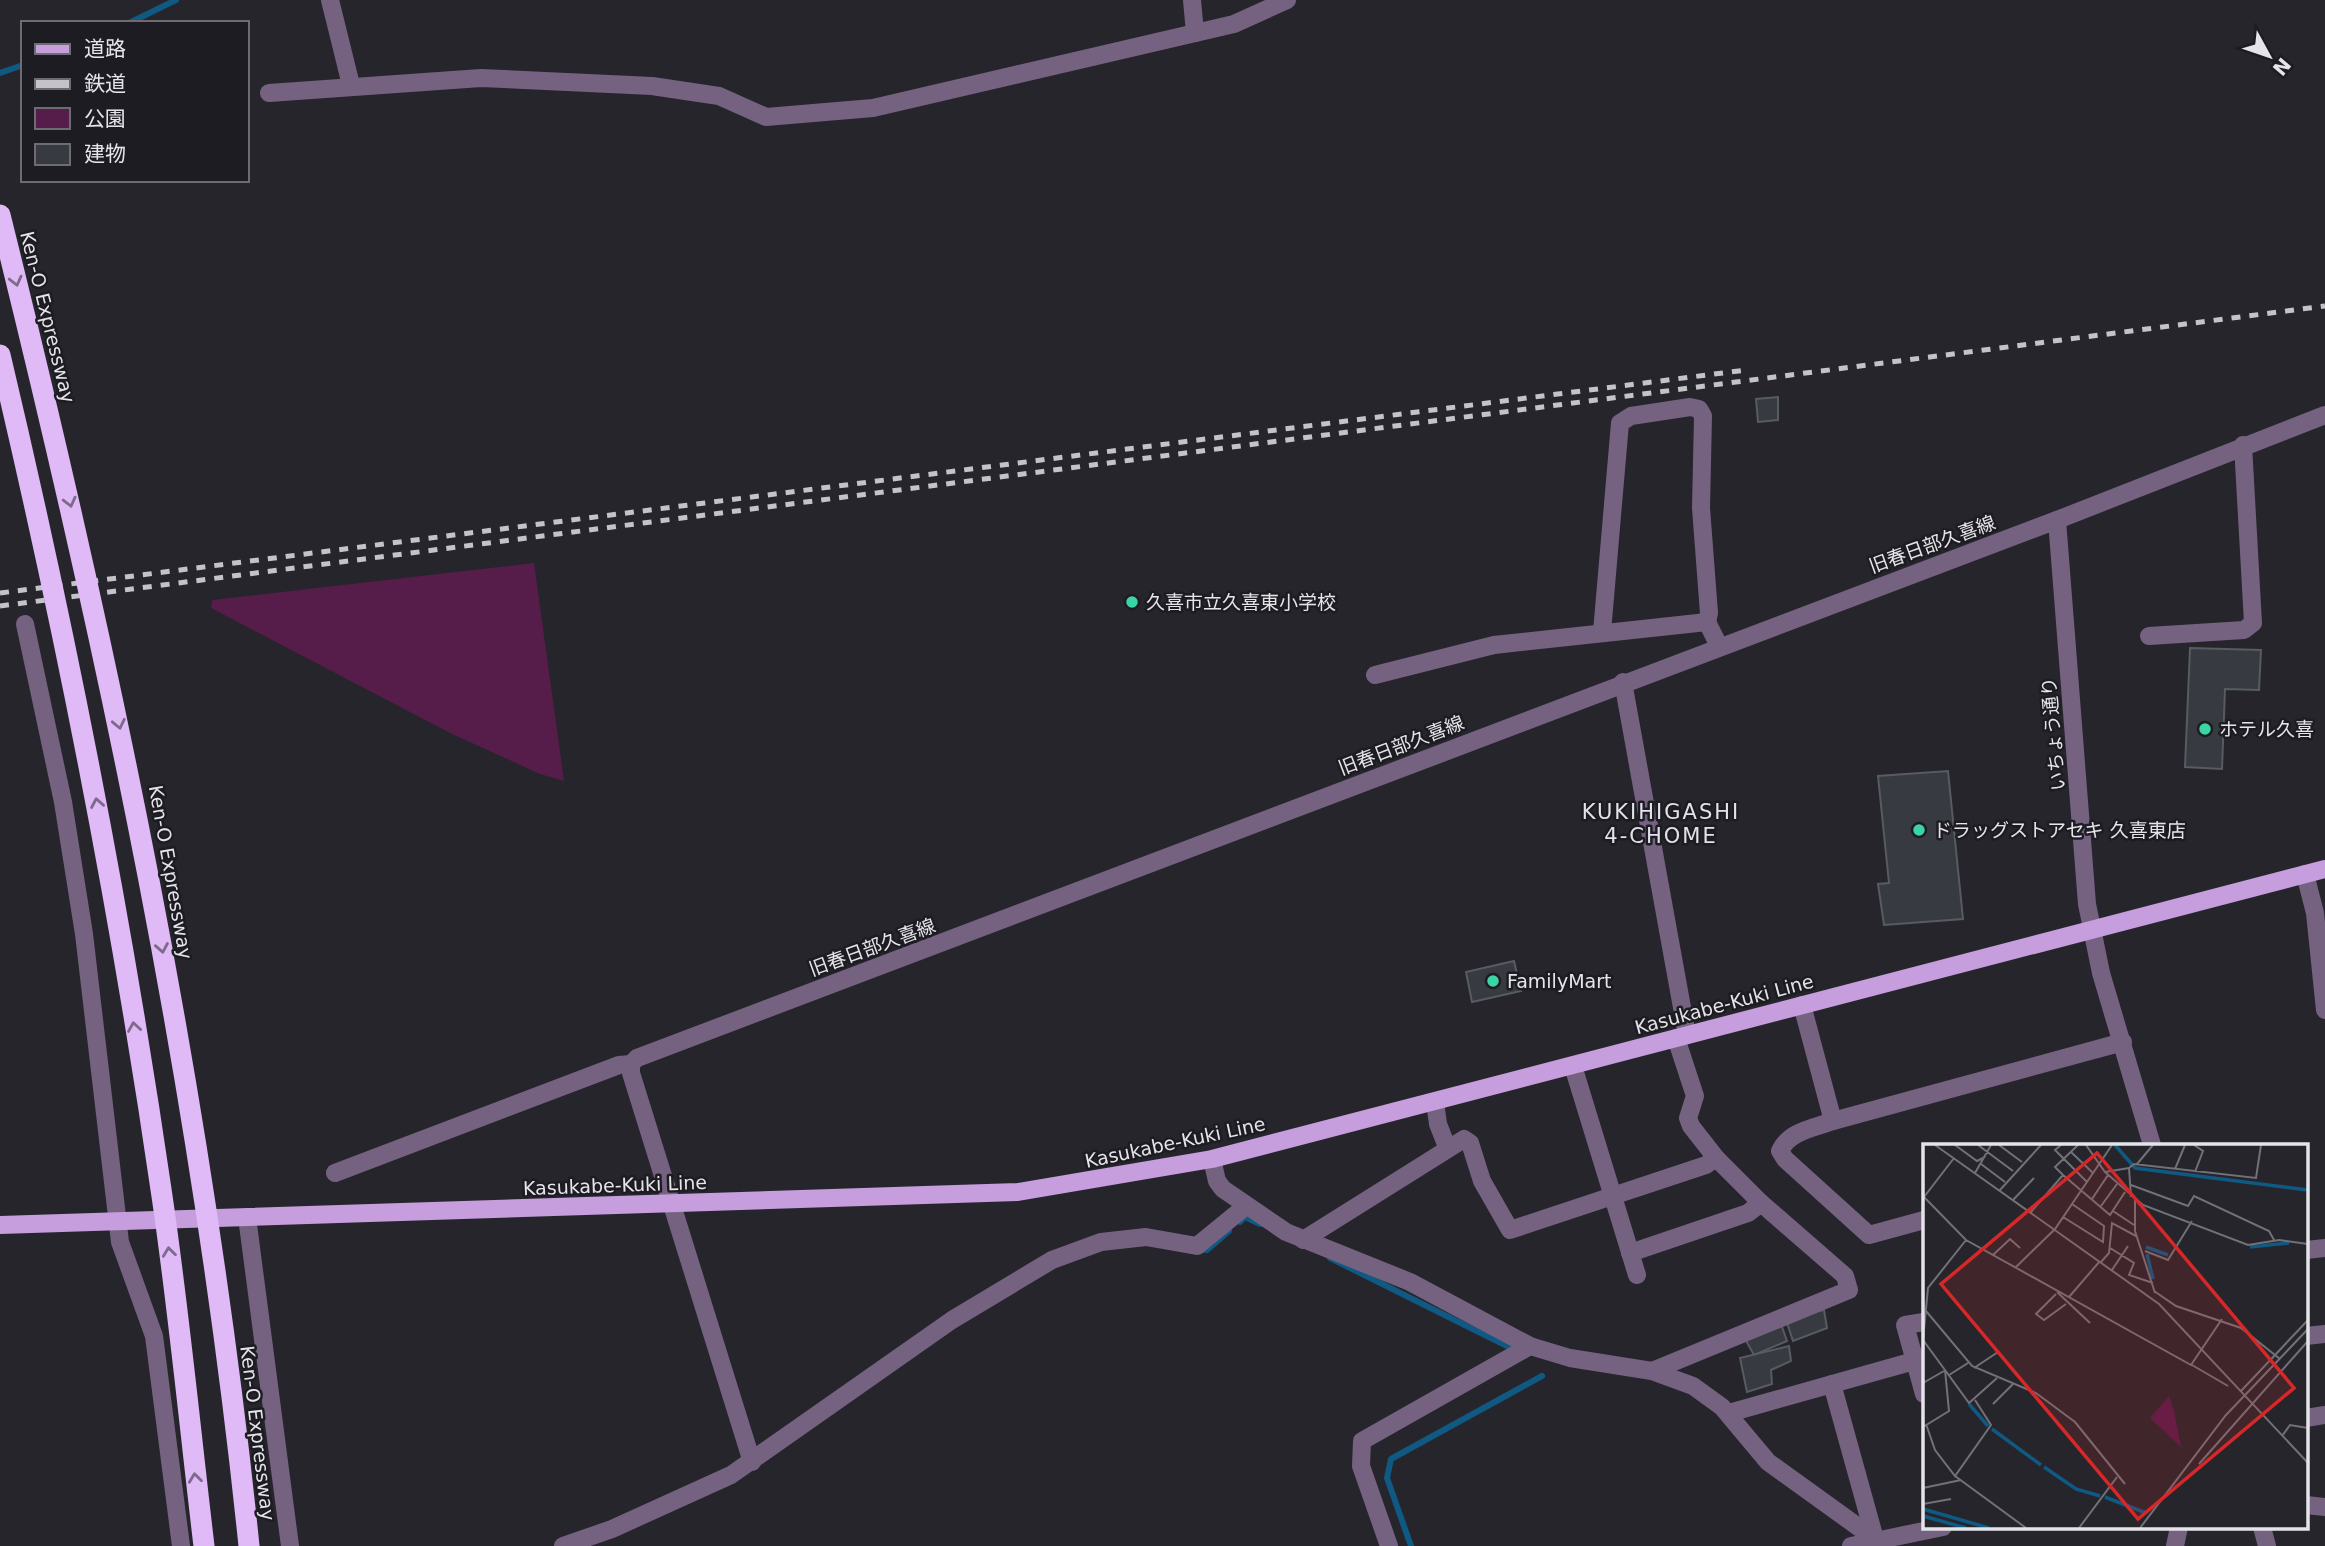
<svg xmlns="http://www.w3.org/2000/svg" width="2325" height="1546" viewBox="0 0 2325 1546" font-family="'DejaVu Sans','Noto Sans JP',sans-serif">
  <rect width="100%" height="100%" fill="#26252c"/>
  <polygon fill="#561c4a" points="534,563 564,781 540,774 452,734 211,608 212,600"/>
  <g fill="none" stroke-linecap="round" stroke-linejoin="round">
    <g stroke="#0f5982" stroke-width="6">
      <polyline points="129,23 176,0"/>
      <polyline points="0,73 23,65"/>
      <polyline points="1240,1222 1245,1217 1260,1224"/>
      <polyline points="1198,1249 1207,1250 1229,1231"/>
      <polyline points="1330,1258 1515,1350"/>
      <polyline points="1411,1546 1387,1478 1391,1459 1542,1376"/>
    </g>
  </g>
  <g fill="#373a41" stroke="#575b62" stroke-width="2">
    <polygon points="1778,397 1778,420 1758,422 1756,399"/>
    <polygon points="2190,648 2261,650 2259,690 2225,689 2222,769 2185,767"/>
    <polygon points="1948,771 1963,919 1884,925 1878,884 1889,883 1878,776"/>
    <polygon points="1514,961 1521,991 1472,1002 1466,972"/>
    <polygon points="1824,1310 1827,1328 1793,1341 1785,1317"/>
    <polygon points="1781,1324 1787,1341 1754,1355 1745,1339"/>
    <polygon points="1789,1346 1791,1361 1771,1370 1772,1384 1747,1392 1740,1358"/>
  </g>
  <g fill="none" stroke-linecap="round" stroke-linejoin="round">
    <g stroke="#756281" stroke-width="18">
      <polyline points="330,0 351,85"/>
      <polyline points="1192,0 1195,33"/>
      <polyline points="269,93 481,78 652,86 719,96 766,117 873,108 1234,24 1287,0"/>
      <polyline points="2057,520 2087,904 2101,973 2152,1145"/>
      <polyline points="25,624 63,802 84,934 120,1242 154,1336 181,1546"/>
      <polyline points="1602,632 1620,423 1631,416 1690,407 1699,409 1703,416 1701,508 1709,613 1707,622"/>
      <polyline points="2149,636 2244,630 2253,623 2243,445"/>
      <polyline points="1375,675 1494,645 1707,622 1719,646"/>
      <polyline points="1623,682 1687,1035"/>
      <polyline points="2305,874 2315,913 2325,1010"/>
      <polyline points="1802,1005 1833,1121"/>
      <polyline points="1573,1066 1637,1275"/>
      <polyline points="1435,1102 1438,1124 1447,1147"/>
      <polyline points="1212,1159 1217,1181 1223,1189 1286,1232 1410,1282 1530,1346 1570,1358 1652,1371 1693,1386 1722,1407 1768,1462 1875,1539"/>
      <polyline points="335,1173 619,1065 631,1064"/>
      <polyline points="247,1217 290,1546"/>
      <path d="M 1924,1220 L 1869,1235 L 1785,1159 L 1780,1151 C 1789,1131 1814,1128 1833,1121 L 2123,1042"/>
      <polyline points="1303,1240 1464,1139 1470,1143 1482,1181 1510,1230 1706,1165 1716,1158"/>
      <polyline points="2306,1250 2325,1248"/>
      <polyline points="1630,1253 1748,1213 1761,1203"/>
      <polyline points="1924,1322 1905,1325 1924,1394"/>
      <polyline points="2306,1336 2325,1334"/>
      <polyline points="1652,1371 1849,1290 1845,1276 1761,1203 1716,1158 1691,1126 1688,1118 1695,1096 1676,1038"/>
      <polyline points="1832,1384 1875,1539"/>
      <polyline points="1729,1413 1914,1361"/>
      <polyline points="2306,1418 2325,1415"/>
      <polyline points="752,1462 631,1073 631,1064 637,1058 2057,520 2325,415"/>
      <polyline points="2306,1505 2325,1507"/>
      <polyline points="2262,1527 2267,1546"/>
      <polyline points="563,1546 612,1529 731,1475 952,1320 1052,1260 1101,1242 1146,1237 1197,1246 1246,1206"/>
      <polyline points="1389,1546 1361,1466 1362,1441 1530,1346"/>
      <polyline points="1851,1546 1943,1527"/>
      <polyline points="2175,1546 2179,1527"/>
    </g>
    <polyline stroke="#c69ddd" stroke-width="18" points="0,1225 1018,1192 1212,1159 2325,869"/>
    <g stroke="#c4c3c8" stroke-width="5" stroke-dasharray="9 9" stroke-linecap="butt">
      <polyline points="0,593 1746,370"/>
      <polyline points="0,606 2325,306"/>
    </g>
    <g stroke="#e0b9f7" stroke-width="21">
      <path d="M 0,215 C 109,653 203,1096 249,1546"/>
      <path d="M 0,355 C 66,633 121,913 162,1196 C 179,1312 190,1429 204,1546"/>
    </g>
  </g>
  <defs><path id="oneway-chevron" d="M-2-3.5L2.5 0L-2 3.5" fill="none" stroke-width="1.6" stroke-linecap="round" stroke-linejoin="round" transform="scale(1.75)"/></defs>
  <g stroke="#7e6a8c">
    <use href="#oneway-chevron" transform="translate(16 281) rotate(76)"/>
    <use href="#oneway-chevron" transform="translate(70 502) rotate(76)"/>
    <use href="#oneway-chevron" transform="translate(119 724) rotate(78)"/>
    <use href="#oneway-chevron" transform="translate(97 803) rotate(-100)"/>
    <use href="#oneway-chevron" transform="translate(162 948) rotate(80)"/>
    <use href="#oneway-chevron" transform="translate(134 1027) rotate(-99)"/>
    <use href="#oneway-chevron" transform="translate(169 1252) rotate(-97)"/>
    <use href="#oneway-chevron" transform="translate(195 1478) rotate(-97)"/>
  </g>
  <g fill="#3bd4a4" stroke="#1c1c22" stroke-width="2.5">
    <circle cx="1132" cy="602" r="7"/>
    <circle cx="2205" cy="729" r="7"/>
    <circle cx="1919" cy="830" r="7"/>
    <circle cx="1493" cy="981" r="7"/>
  </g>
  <g text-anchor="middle" stroke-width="5" stroke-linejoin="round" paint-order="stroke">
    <g font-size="19" fill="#e5e4e9" stroke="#1c1c22">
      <text transform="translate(48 317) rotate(76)" y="7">Ken-O Expressway</text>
      <text transform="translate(1932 544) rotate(-20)" y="7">旧春日部久喜線</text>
      <text transform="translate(2053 734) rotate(-95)" y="7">いちょう通り</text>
      <text transform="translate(1401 745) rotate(-21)" y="7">旧春日部久喜線</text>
      <text transform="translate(171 872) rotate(80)" y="7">Ken-O Expressway</text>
      <text transform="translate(872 947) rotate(-20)" y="7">旧春日部久喜線</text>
      <text transform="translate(1724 1004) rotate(-15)" y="7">Kasukabe-Kuki Line</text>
      <text transform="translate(1175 1142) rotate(-12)" y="7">Kasukabe-Kuki Line</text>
      <text transform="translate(615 1185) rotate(-2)" y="7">Kasukabe-Kuki Line</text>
      <text transform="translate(258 1433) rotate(83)" y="7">Ken-O Expressway</text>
    </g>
    <g font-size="19" fill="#e5e4e9" stroke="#1c1c22" text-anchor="start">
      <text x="1146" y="609">久喜市立久喜東小学校</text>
      <text x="2219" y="736">ホテル久喜</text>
      <text x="1933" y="837">ドラッグストアセキ 久喜東店</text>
      <text x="1507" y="988">FamilyMart</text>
    </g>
    <g font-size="21" letter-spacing="2" fill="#e2e2eb" stroke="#1c1c22">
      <text x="1661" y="819">KUKIHIGASHI<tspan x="1661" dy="24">4-CHOME</tspan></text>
    </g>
  </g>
  <g transform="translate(1923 1144)">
    <rect width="385" height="385" fill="#26252c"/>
    <path d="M 246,252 L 251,267 L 258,303 L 227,274 Z" fill="#561c4a"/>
    <path fill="none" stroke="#0f5982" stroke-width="3.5" d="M 192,1 L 212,24 L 385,46M 223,103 L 245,111M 327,103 L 366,99M 224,110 L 230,135M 46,260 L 65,282M 69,285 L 118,321M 121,323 L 153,345 L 177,352M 182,353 L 223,369M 0,365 L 66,384M 0,372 L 43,384"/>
    <path fill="none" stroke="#727178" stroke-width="2" d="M 12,1 L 236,160 L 385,319M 32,1 L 54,17 L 62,13M 55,1 L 90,27M 76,1 L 99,18M 138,1 L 132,6 L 164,38M 155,1 L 132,23 L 140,31 L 187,71 L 202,48M 163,1 L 182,28 L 220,61 L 325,101 L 356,96 L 385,100M 271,1 L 280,7 L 272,28M 148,8 L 170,29M 58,20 L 82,38M 214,20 L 230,1M 252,25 L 262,1M 182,28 L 206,24M 52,29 L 68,1M 208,41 L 265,62 L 271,52 L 346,87 L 351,96M 77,46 L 118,1M 0,52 L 43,96 L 268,221 L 299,175M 1,53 L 31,14M 208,53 L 206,24 L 211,20 L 333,34 L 338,1M 169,55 L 185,31M 90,56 L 111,34M 212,56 L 212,87 L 232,149M 178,62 L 194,40M 190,67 L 211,81M 108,68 L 140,31M 140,73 L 180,98 L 181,82 L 149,60M 187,104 L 211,119 L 206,131 L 230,139M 222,107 L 245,116 L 269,77M 70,111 L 87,95 L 97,104M 178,118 L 186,109 L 189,79 L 213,92M 93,123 L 132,85 L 189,1M 189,126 L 205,102M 231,147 L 253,162 L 318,184 L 357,215M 134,148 L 167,179M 133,150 L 113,170 L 121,176 L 143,160M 146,153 L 177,117M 3,167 L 49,222 L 113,249 L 152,278 L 202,340M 269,221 L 305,242M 51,224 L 75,208M 22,226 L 46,259 L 74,234M 26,231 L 45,219M 0,239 L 21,227M 318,247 L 385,176M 70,260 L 91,239M 3,280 L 12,306 L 32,332 L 68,281 L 52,256M 0,283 L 26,267 L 22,226 L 0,196 L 5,144 L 43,96M 359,292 L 367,281 L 385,284M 276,320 L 385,197M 32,332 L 103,384M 0,344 L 38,336M 0,360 L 28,355M 156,384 L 194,333M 217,384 L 303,271 L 385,185"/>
    <path fill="#d62828" fill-opacity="0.15" stroke="#d62828" stroke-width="3.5" d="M 174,9 L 371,244 L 215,375 L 18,140 Z"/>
    <rect width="385" height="385" fill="none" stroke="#e5e4e9" stroke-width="3.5"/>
  </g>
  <rect x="21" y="21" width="228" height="161" fill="#1c1c22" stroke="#6c6c72" stroke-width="2"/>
  <rect x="35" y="44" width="35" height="10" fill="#c69ddd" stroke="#6c6c72" stroke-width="2"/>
  <text x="84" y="56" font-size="21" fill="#e5e4e9">道路</text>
  <rect x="35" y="79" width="35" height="10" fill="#c4c3c8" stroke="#6c6c72" stroke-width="2"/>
  <text x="84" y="91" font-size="21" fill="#e5e4e9">鉄道</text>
  <rect x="35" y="108" width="35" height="21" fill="#561c4a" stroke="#6c6c72" stroke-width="2"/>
  <text x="84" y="126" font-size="21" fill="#e5e4e9">公園</text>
  <rect x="35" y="144" width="35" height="21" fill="#373a41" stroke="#6c6c72" stroke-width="2"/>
  <text x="84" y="161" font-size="21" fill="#e5e4e9">建物</text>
  <g transform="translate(2269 56) rotate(130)" stroke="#1c1c22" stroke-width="5" paint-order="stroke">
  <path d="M0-5L12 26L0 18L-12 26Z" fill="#e5e4e9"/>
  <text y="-10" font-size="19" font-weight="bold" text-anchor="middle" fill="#e5e4e9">N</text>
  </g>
</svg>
